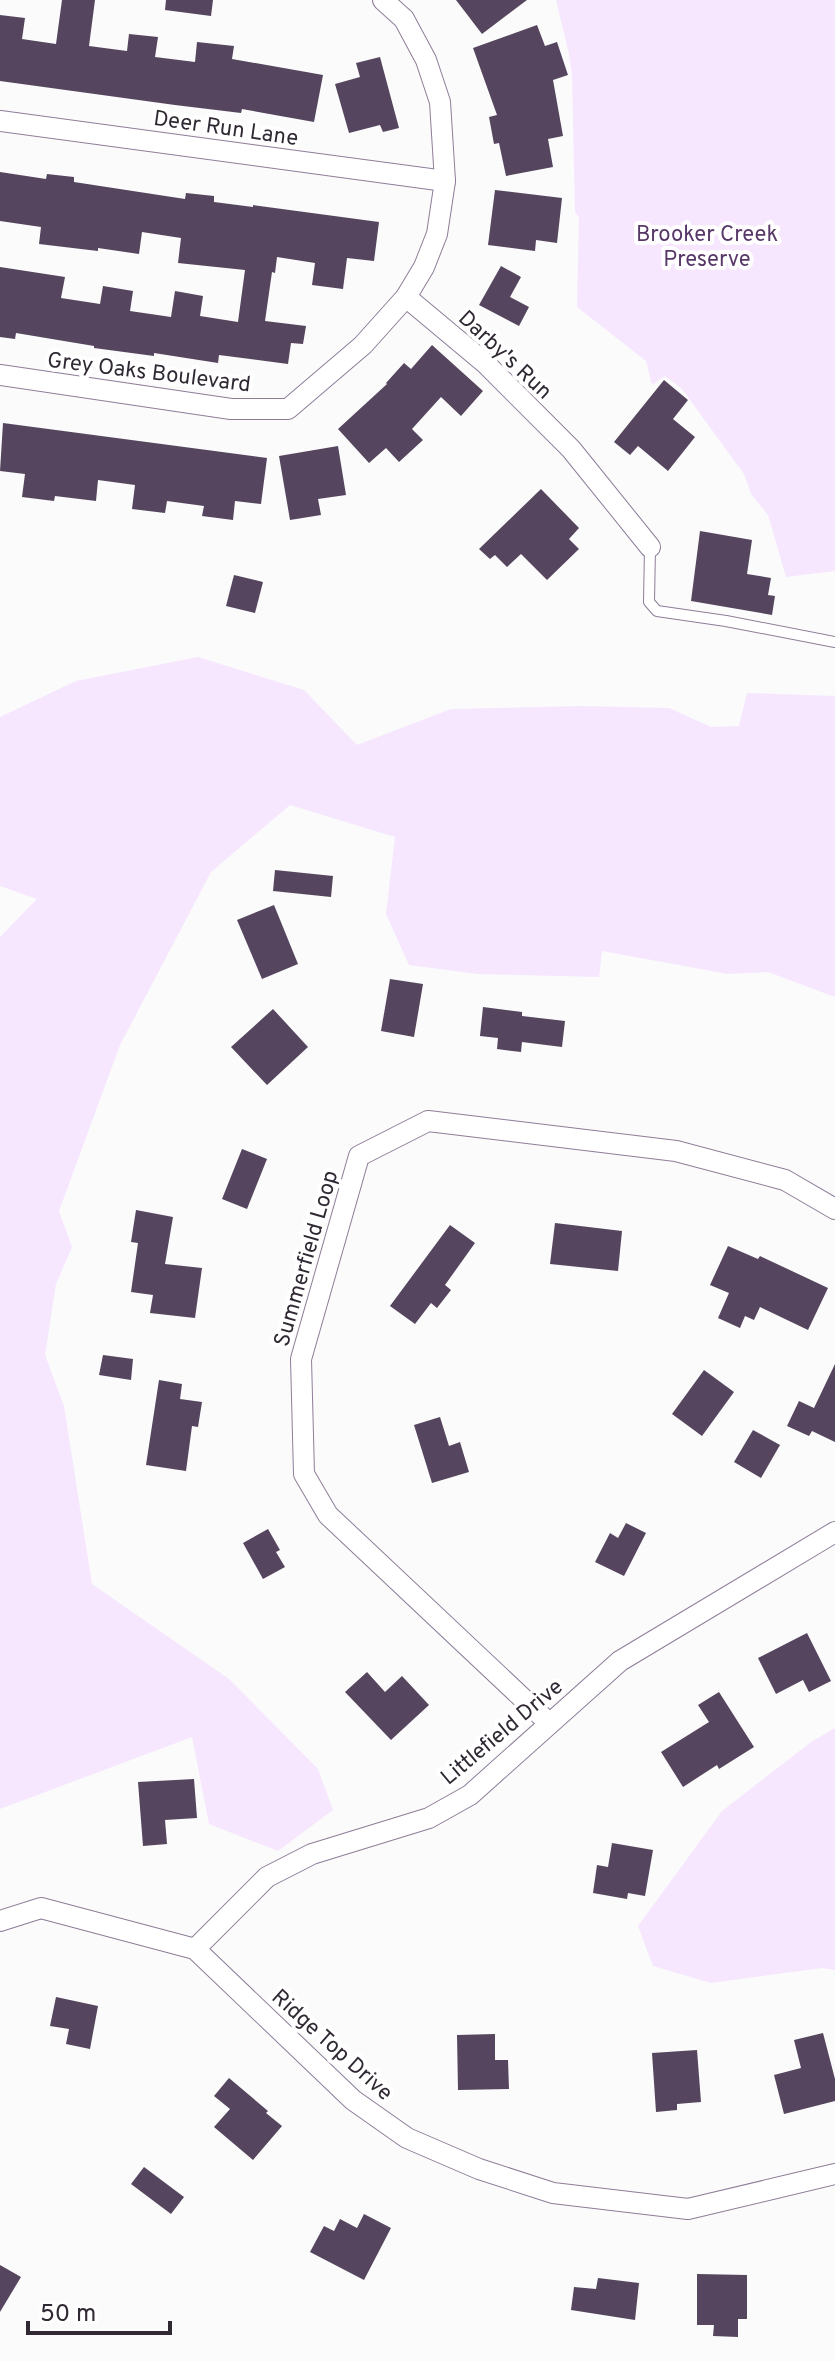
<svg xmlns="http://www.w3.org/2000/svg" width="835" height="2361" viewBox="0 0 835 2361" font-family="Overpass,sans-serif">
  <rect width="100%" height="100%" fill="#fbfbfb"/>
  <g fill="#f6e7ff">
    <polygon points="556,0 835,0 835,571 786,577 768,515 751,494 744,474 682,389 665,376 652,385 646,361 577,307 579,217 575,212 572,75 569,54"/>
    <polygon points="198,657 304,690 357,745 451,709 582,706 669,708 711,727 739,726 747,693 835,696 835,997 768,972 728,974 602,951 599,977 478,974 409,965 386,914 395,837 290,805 211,872 120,1045 59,1211 72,1247 56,1284 45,1355 64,1406 92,1584 229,1679 318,1769 333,1810 278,1851 209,1824 192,1737 0,1809 0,937 37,899 0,886 0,717 76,681"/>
    <polygon points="835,1728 835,1970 822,1968 711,1983 653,1966 638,1926 722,1811 811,1742"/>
  </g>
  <g fill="#55455e">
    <polygon points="62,0 95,0 89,46 127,51 129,34 158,37 155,57 195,62 197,42 234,46 232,59 323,75 314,122 242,109 241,113 175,105 0,81 0,15 25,18 22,39 56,44"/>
    <polygon points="166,0 213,0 211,16 165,10"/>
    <polygon points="456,0 527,0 482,34"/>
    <polygon points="537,25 545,46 557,42 568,75 553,80 563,136 548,139 553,167 506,176 499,143 494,144 489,117 497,115 473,48"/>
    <polygon points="380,57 399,128 383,132 380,125 349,133 335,84 360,77 356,63"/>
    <polygon points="0,172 46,179 47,174 74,177 74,182 185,199 186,193 214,196 214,202 253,207 253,205 379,222 374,261 347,258 343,289 312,285 315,263 277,257 275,273 272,272 265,321 306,326 303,344 291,343 288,364 219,355 218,363 154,353 154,356 94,348 94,346 16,333 15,339 0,337 0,267 65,277 61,298 100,304 103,286 133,291 130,311 171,317 175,291 203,296 200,316 238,322 245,270 178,263 181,238 142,232 139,254 98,248 98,251 39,244 41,227 0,221"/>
    <polygon points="495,190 562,198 557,243 536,240 535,251 488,245"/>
    <polygon points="501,266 521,277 510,297 529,307 519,326 479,305"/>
    <polygon points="432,345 483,391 461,416 441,397 412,429 423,440 399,462 386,448 369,463 338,429 387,384 386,383 404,363 411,369"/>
    <polygon points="664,380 688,400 673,419 695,437 668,471 638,446 630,455 614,442"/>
    <polygon points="3,423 267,458 261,504 235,501 233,520 202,516 204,506 167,501 165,513 132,509 135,485 98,480 96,501 55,496 54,501 22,497 25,474 0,471"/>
    <polygon points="338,446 346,495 318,499 321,515 290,520 279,456"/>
    <polygon points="541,489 579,528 569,539 579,549 547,580 521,554 507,567 495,555 490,559 479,549"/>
    <polygon points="700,531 752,540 747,574 771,578 768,595 775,596 772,615 691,601"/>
    <polygon points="234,575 263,582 255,613 226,606"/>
    <polygon points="275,870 333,876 331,897 273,891"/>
    <polygon points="274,905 298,964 262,979 237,920"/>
    <polygon points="390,979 423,984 414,1037 381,1031"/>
    <polygon points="483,1007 522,1012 522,1016 565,1021 562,1047 522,1042 521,1052 497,1049 498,1038 480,1036"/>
    <polygon points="273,1009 308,1047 267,1085 231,1047"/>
    <polygon points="242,1149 267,1159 247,1209 222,1199"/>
    <polygon points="136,1210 173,1217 165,1264 202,1268 195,1318 150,1313 153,1295 131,1292 138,1243 131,1242"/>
    <polygon points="555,1223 622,1231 618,1271 550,1264"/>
    <polygon points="450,1225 475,1243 445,1285 451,1290 437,1308 431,1303 415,1324 390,1306"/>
    <polygon points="728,1246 758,1259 760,1256 828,1288 808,1330 760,1307 754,1320 745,1316 740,1328 718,1318 729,1293 710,1285"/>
    <polygon points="103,1355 133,1359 131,1380 99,1375"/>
    <polygon points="835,1364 835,1442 812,1431 809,1436 787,1426 799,1401 814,1408"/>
    <polygon points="704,1370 734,1392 702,1436 672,1414"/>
    <polygon points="159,1380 182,1384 180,1399 202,1402 198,1427 192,1426 186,1471 146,1465"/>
    <polygon points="440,1417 449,1446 460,1442 469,1472 432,1483 414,1425"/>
    <polygon points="753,1430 780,1445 761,1478 734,1462"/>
    <polygon points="626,1523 646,1533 624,1576 595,1562 610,1533 618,1538"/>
    <polygon points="268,1529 280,1550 276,1552 285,1567 263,1579 243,1543"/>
    <polygon points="807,1633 831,1681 809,1692 803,1680 776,1694 758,1658"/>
    <polygon points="367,1672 385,1692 402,1676 429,1705 391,1740 345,1692"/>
    <polygon points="719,1692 754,1747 719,1769 717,1765 683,1787 661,1752 709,1722 698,1705"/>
    <polygon points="194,1779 197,1818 165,1820 167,1844 143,1846 138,1782"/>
    <polygon points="612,1843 653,1850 645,1896 628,1893 627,1899 593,1893 597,1865 608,1867"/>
    <polygon points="56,1997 98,2006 90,2049 66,2044 69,2029 50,2026"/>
    <polygon points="823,2033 835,2079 835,2101 784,2114 774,2075 801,2068 794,2040"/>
    <polygon points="495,2034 495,2060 508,2060 509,2089 458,2090 457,2035"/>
    <polygon points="697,2050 701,2102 677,2104 677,2110 656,2112 652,2053"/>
    <polygon points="229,2078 268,2111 266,2113 282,2126 253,2160 214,2127 230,2109 214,2096"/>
    <polygon points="144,2167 184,2197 171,2214 131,2184"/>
    <polygon points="364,2214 391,2228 364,2280 310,2252 324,2226 334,2231 340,2219 357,2228"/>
    <polygon points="0,2265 21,2277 0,2312"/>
    <polygon points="697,2274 747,2275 747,2319 738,2319 738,2337 713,2336 714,2325 697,2325"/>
    <polygon points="598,2278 639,2283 635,2320 571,2310 574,2287 596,2289"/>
  </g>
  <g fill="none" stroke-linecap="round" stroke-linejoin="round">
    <defs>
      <polyline id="lane" points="650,547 649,602 657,611 726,621 835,642"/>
      <g id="street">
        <polyline points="0,121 445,181"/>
        <polyline points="406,297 485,363 571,449 650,547"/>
        <polyline points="0,375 231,409 288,409 363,345 406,297 424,267 437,234 445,181 440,102 426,60 404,19 383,0"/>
        <polyline points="549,1723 328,1515 304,1474 301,1359 359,1156 428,1121 676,1151 785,1180 835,1209"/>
        <polyline points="0,1921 41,1908 195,1949 353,2100 407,2138 479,2169 553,2193 688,2209 835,2174"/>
        <polyline points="195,1949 267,1877 312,1854 429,1818 470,1795 620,1661 835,1532"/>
      </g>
    </defs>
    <use href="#lane" stroke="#8e7d98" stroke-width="12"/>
    <use href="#street" stroke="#8e7d98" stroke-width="22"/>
    <use href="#lane" stroke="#fff" stroke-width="10"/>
    <use href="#street" stroke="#fff" stroke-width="20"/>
  </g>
  <g text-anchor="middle" stroke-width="8" stroke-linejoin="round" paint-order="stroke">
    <g font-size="22" fill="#302934" stroke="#fff">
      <text transform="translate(226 127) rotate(8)" y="8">Deer Run Lane</text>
      <text transform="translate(506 354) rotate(43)" y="8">Darby's Run</text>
      <text transform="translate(149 371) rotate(7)" y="8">Grey Oaks Boulevard</text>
      <text transform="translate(305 1258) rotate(-74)" y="8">Summerfield Loop</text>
      <text transform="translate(501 1731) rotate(-40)" y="8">Littlefield Drive</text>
      <text transform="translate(333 2044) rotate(42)" y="8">Ridge Top Drive</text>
    </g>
    <g font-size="22" fill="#573768" stroke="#fff">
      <text x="707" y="241">Brooker Creek<tspan x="707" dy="25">Preserve</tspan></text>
    </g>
  </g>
  <path d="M28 2321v12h142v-12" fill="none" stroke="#302934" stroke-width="4"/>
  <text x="40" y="2321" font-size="24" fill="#302934" stroke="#ffffff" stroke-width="6" paint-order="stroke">50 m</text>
</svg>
